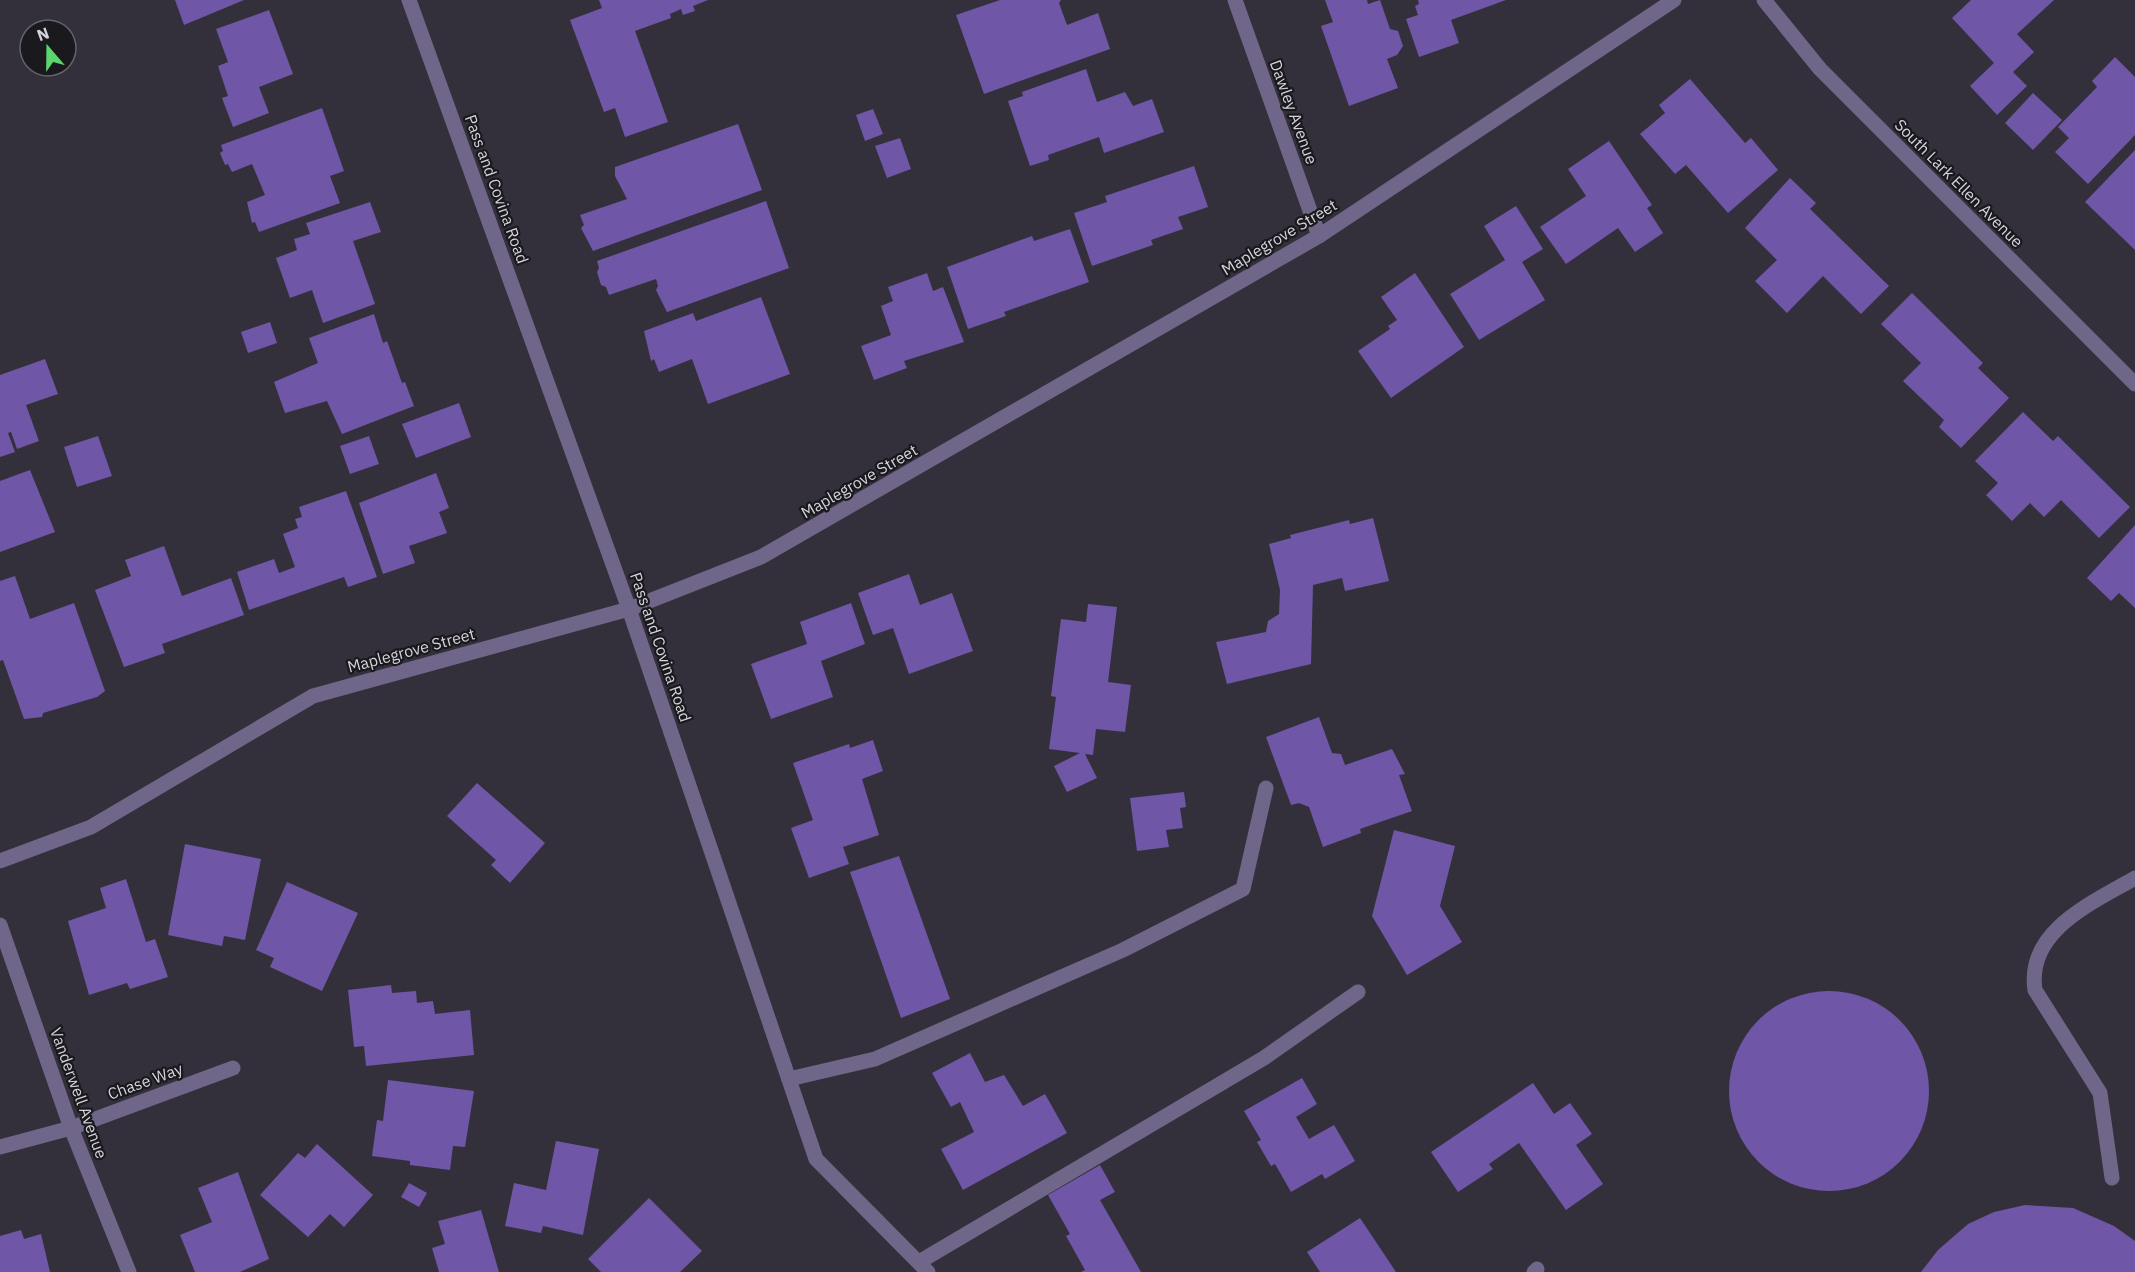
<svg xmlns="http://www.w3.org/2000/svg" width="2135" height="1272" viewBox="0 0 2135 1272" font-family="'IBM Plex Sans',sans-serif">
  <rect width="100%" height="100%" fill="#33303b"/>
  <g fill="#6f56a6">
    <polygon points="175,0 244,0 184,25"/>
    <polygon points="599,0 708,0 693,6 695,11 683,15 681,9 670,14 671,18 635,31 668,122 625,137 615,108 604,112 570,20 602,8"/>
    <polygon points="1000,0 1061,0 1059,3 1067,25 1098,13 1110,49 984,94 956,15"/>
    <polygon points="1325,0 1367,0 1368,4 1380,0 1390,29 1398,31 1403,46 1397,55 1387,59 1398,88 1349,106 1321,26 1333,22"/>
    <polygon points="1418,0 1506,0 1451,20 1459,43 1419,57 1406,19 1418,15 1415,6 1419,4"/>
    <polygon points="1971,0 2054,0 2017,34 2034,52 2013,72 2027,86 1997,115 1970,86 1994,63 1952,18"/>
    <polygon points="269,10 293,74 259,87 269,113 233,127 222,98 228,96 218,66 228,62 216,29"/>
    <polygon points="2115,57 2135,77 2135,135 2088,184 2055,152 2069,138 2058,127 2097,87 2092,81"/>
    <polygon points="1086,69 1097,102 1125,92 1133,106 1152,99 1164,132 1104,153 1099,137 1048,155 1049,160 1030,166 1008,101 1023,96 1022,92"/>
    <polygon points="1690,79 1745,143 1751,138 1778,170 1728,213 1686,165 1675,174 1640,134 1665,113 1659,105"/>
    <polygon points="2033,93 2062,120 2033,150 2005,123"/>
    <polygon points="322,108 344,171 330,176 340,203 259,232 255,222 252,223 247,202 265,195 252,164 232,172 228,164 225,165 220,153 223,151 221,145"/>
    <polygon points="873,109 883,134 865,141 856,115"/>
    <polygon points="738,124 762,190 593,251 581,228 584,225 580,215 627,199 615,176 615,167"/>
    <polygon points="900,138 911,169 887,178 875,146"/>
    <polygon points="1609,141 1652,205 1647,208 1663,233 1635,252 1618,228 1566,264 1540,227 1586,196 1568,169"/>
    <polygon points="2135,150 2135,250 2085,202"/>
    <polygon points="1194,166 1208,207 1178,217 1183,229 1151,240 1153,245 1092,266 1074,213 1107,202 1105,196"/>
    <polygon points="1790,178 1816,203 1810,209 1889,286 1861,314 1823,276 1787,313 1755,281 1777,260 1745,228"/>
    <polygon points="766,201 789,268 667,312 656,290 658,286 656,279 609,295 606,287 601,285 597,272 599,268 597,261"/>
    <polygon points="370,202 381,232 353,241 375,304 323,323 312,290 290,298 276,258 297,250 294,239 310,234 306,223"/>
    <polygon points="1516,206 1543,249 1522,262 1545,300 1479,340 1450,294 1505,260 1484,226"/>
    <polygon points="1070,229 1089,282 1004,312 1006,316 968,329 947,267 1032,236 1034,241"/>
    <polygon points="927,273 933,291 943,287 964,342 904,361 907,368 874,380 861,346 891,335 881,306 893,301 888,287"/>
    <polygon points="1415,273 1464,347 1391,398 1358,351 1390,329 1388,326 1397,320 1381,297"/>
    <polygon points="1912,293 1983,363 1978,368 2009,398 1961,448 1939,427 1944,420 1903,381 1921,363 1881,324"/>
    <polygon points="761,297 790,374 708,404 692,359 659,372 654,359 651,361 644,331 693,313 696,321"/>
    <polygon points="374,314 383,343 387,341 402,383 405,382 414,406 342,434 327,401 285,413 274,382 318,363 309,338"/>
    <polygon points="270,322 277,343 248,353 241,332"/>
    <polygon points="45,359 58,394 26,405 39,441 17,449 11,432 8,433 15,452 0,457 0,375"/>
    <polygon points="459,403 471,437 416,458 402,424"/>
    <polygon points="2023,412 2053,441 2058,436 2130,507 2099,538 2061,500 2044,517 2030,503 2012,521 1986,495 1998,483 1975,461"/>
    <polygon points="98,436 112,476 77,487 64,447"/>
    <polygon points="369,436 379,464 350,474 340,446"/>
    <polygon points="30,470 55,532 0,552 0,481"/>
    <polygon points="436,473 449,508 439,512 447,533 409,546 415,563 383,574 359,503"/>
    <polygon points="346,491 377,577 348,587 344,577 249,610 237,572 274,559 279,573 295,567 283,534 298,528 295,519 302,517 299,507"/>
    <polygon points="1373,518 1389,581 1345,591 1342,578 1313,585 1311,664 1227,684 1216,642 1266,632 1268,621 1279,614 1280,590 1269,544 1291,538 1290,535 1349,520 1350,524"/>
    <polygon points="2135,525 2135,608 2119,593 2111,601 2087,578"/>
    <polygon points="164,546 182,596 231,578 244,615 162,644 165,653 124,667 95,590 131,576 125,560"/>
    <polygon points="909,574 920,605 952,593 973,651 909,674 893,628 873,635 858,593"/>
    <polygon points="15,576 30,619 74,603 105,691 97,697 43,713 42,717 24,719 3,660 0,661 0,581"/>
    <polygon points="851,603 865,644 821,661 833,697 771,719 751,664 807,644 800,622"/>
    <polygon points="1088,604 1117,607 1108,682 1131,685 1125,732 1096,729 1093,755 1085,754 1097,778 1067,792 1054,766 1080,753 1049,749 1056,697 1051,696 1061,619 1086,622"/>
    <polygon points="1319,717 1332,753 1341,754 1345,765 1392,749 1405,774 1399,775 1412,811 1360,829 1361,833 1323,847 1309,807 1299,803 1291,805 1266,737"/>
    <polygon points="873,740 883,771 862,779 879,835 843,847 849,864 809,878 791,828 813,820 793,763 849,744 850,748"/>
    <polygon points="477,783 545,843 510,883 491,865 496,860 447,816"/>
    <polygon points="1184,792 1186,807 1180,808 1183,828 1166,830 1169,847 1137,851 1130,798"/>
    <polygon points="1394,830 1455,846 1440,906 1462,942 1407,975 1372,916"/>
    <polygon points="185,844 261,859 245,940 224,936 222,946 168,935"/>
    <polygon points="899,856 950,999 901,1018 850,872"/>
    <polygon points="126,879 146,942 155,939 168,977 130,989 127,983 89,995 68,921 106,908 100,888"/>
    <polygon points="287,882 358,913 322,991 270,967 274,958 256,950"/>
    <polygon points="391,985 392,993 416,991 417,1003 433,1001 435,1014 470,1010 474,1055 366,1066 364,1046 354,1047 348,990"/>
    <circle cx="1829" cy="1091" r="100"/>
    <polygon points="970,1053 985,1082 1004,1075 1023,1106 1045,1094 1067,1133 963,1190 941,1149 974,1132 960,1102 951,1107 932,1073"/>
    <polygon points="1302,1078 1317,1104 1296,1117 1309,1139 1334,1125 1355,1161 1325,1179 1322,1174 1291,1192 1275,1164 1271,1166 1257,1142 1261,1140 1244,1111"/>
    <polygon points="388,1080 474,1091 465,1147 453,1146 450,1170 410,1165 410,1161 372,1156 377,1120 383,1121"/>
    <polygon points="1533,1083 1554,1114 1570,1103 1592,1134 1576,1145 1603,1184 1566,1210 1519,1143 1489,1164 1493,1169 1458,1192 1431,1152"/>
    <polygon points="556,1141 599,1149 583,1235 543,1226 541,1233 505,1226 514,1183 546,1190"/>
    <polygon points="317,1144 373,1195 344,1227 330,1214 308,1237 260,1195 298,1153 305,1158"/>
    <polygon points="1100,1165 1115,1192 1100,1200 1141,1272 1081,1272 1085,1270 1066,1236 1070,1234 1048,1195"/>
    <polygon points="238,1172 269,1259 240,1272 195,1272 180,1235 212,1222 198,1188"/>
    <polygon points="409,1183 427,1193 419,1207 401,1197"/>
    <polygon points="649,1198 702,1251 680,1272 601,1272 588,1259"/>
    <polygon points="2025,1205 2073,1208 2114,1226 2135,1241 2135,1272 1921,1272 1938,1250 1968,1224 1994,1212"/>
    <polygon points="481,1210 499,1272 439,1272 432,1248 445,1244 438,1221"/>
    <polygon points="1360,1218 1396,1272 1320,1272 1307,1252"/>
    <polygon points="21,1230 24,1239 41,1234 50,1272 0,1272 0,1236"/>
  </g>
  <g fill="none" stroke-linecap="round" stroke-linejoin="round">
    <g stroke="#6f6689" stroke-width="15">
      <polyline points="409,0 629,609 816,1159 928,1272"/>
      <polyline points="1235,0 1319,236"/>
      <polyline points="1764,0 1820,69 2135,384"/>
      <polyline points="0,861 91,827 313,696 629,609 761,557 1319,236 1674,0"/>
      <polyline points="0,925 71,1128 129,1272"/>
      <polyline points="789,1079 875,1059 1123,950 1243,889 1266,788"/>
      <polyline points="0,1147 71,1128 233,1068"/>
      <path d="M 2112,1178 L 2100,1093 L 2035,990 C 2026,931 2092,903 2135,878"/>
      <polyline points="919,1262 1264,1058 1358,992"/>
      <polyline points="1534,1272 1537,1269"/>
    </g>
  </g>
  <g text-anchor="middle" stroke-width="4.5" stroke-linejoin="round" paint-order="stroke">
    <g font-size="16" fill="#d5d3db" stroke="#1a191e">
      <text transform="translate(1294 112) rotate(70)" y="6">Dawley Avenue</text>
      <text transform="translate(1959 183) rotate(45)" y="6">South Lark Ellen Avenue</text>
      <text transform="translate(497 189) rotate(70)" y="6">Pass and Covina Road</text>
      <text transform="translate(1279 237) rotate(-31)" y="6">Maplegrove Street</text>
      <text transform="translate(859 481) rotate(-30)" y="6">Maplegrove Street</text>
      <text transform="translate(661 647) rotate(71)" y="6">Pass and Covina Road</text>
      <text transform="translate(411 650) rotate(-15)" y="6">Maplegrove Street</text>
      <text transform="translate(145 1081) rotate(-20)" y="6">Chase Way</text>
      <text transform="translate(79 1093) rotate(70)" y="6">Vanderwell Avenue</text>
    </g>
  </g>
  <g transform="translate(48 48) rotate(340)"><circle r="28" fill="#1a191e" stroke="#65636a" stroke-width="1.5"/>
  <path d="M0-4.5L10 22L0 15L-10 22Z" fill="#5ed56c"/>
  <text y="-9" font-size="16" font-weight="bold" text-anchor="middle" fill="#d5d3db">N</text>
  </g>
</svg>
